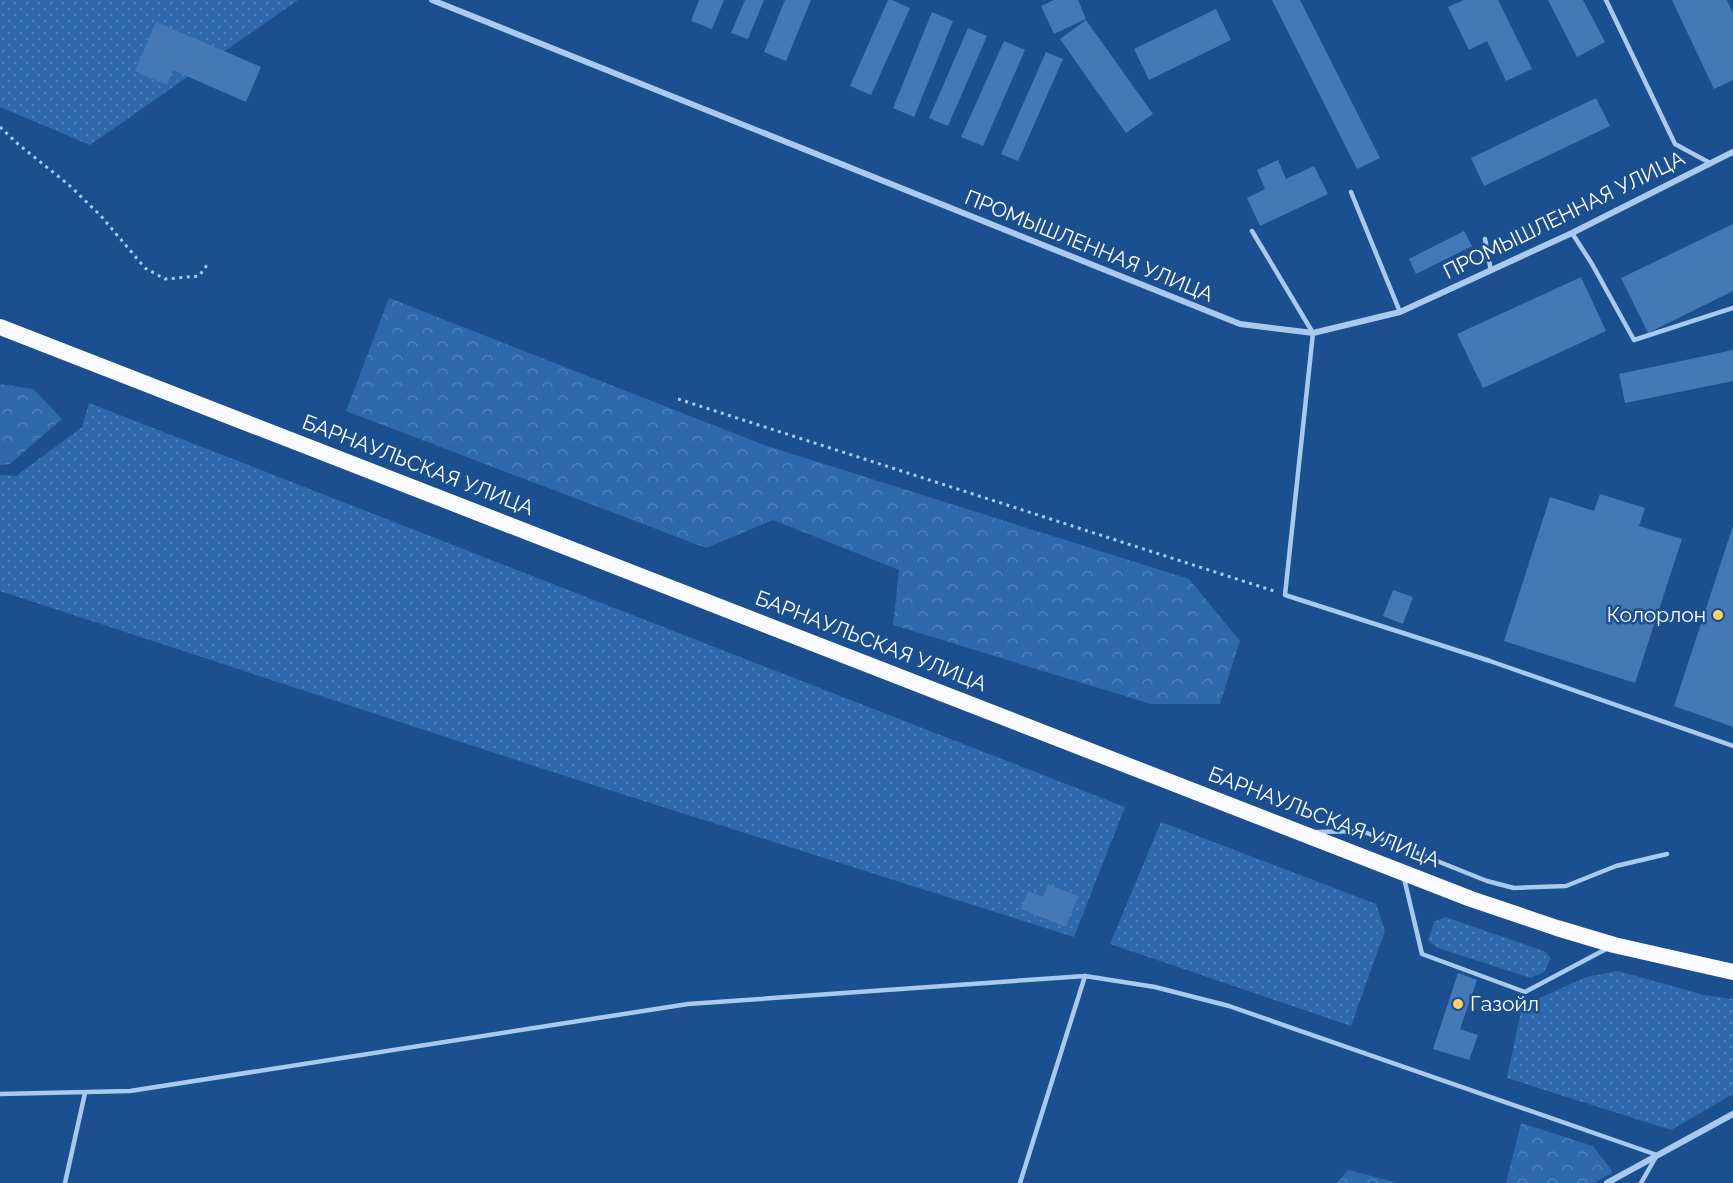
<svg xmlns="http://www.w3.org/2000/svg" width="1733" height="1183" viewBox="0 0 1733 1183" font-family="Raleway,sans-serif">
  <defs>
    <pattern id="green-dots" width="8" height="8" patternUnits="userSpaceOnUse" patternTransform="scale(1.5)"><rect width="8" height="8" fill="#2e69ad"/><path d="M2 2h.1M6 6h.1" fill="none" stroke="#4d80b9" stroke-width="1.8" stroke-linecap="round"/></pattern>
    <pattern id="forest-crowns" width="20" height="18" patternUnits="userSpaceOnUse" patternTransform="scale(1.5)"><rect width="20" height="18" fill="#2e69ad"/><path d="M2 6a3 3 0 1 1 6 0M12 15a3 3 0 1 1 6 0" fill="none" stroke="#4d80b9"/></pattern>
  </defs>
  <rect width="100%" height="100%" fill="#1b4f8f"/>
  <g fill="url(#green-dots)">
    <polygon points="0,0 298,0 90,145 0,107"/>
    <polygon points="89,403 1125,807 1074,937 562,775 0,591 0,475 16,476 82,427"/>
    <polygon points="1161,822 1376,904 1385,931 1351,1026 1110,944"/>
    <polygon points="1445,917 1544,951 1551,958 1544,972 1531,978 1438,948 1428,941 1434,922"/>
    <polygon points="1618,971 1704,995 1733,999 1733,1094 1671,1130 1507,1078 1522,1006 1586,977"/>
  </g>
  <g fill="url(#forest-crowns)">
    <polygon points="389,298 764,445 1189,579 1240,641 1220,704 1151,704 893,625 899,570 773,520 706,548 346,411"/>
    <polygon points="0,384 33,389 62,419 10,464 0,465"/>
    <polygon points="1521,1123 1593,1146 1613,1172 1594,1183 1506,1183"/>
    <polygon points="1348,1170 1398,1183 1337,1183"/>
  </g>
  <g fill="#4478b7">
    <polygon points="699,0 724,0 712,29 691,21"/>
    <polygon points="745,0 764,0 748,39 731,33"/>
    <polygon points="785,0 811,0 786,61 764,52"/>
    <polygon points="888,0 892,0 910,8 871,95 850,86"/>
    <polygon points="1054,0 1078,0 1086,19 1054,34 1041,6"/>
    <polygon points="1272,0 1300,0 1380,158 1357,169"/>
    <polygon points="1464,0 1498,0 1532,69 1506,81 1487,41 1469,50 1448,7"/>
    <polygon points="1548,0 1583,0 1605,42 1577,57"/>
    <polygon points="1672,0 1727,0 1733,13 1733,80 1714,89"/>
    <polygon points="1216,9 1231,40 1149,80 1134,49"/>
    <polygon points="932,12 953,21 914,117 893,108"/>
    <polygon points="1086,20 1153,114 1126,133 1060,39"/>
    <polygon points="156,22 261,67 246,102 173,70 167,85 135,71"/>
    <polygon points="968,28 987,36 948,126 929,118"/>
    <polygon points="1004,41 1025,50 983,146 961,137"/>
    <polygon points="1046,52 1063,59 1018,161 1001,154"/>
    <polygon points="1596,98 1610,126 1484,186 1471,158"/>
    <polygon points="1278,160 1286,179 1314,166 1328,194 1260,226 1247,198 1265,189 1257,170"/>
    <polygon points="1733,224 1733,291 1648,333 1621,278"/>
    <polygon points="1464,231 1472,246 1416,274 1409,259"/>
    <polygon points="1581,277 1606,331 1483,388 1457,334"/>
    <polygon points="1733,350 1733,381 1625,403 1619,374"/>
    <polygon points="1600,494 1645,508 1639,526 1682,539 1635,683 1504,641 1550,497 1594,511"/>
    <polygon points="1733,526 1733,727 1674,706"/>
    <polygon points="1393,590 1413,597 1403,624 1383,616"/>
    <polygon points="1048,884 1078,896 1066,927 1021,909 1028,891 1043,897"/>
    <polygon points="1458,973 1477,980 1460,1029 1478,1035 1469,1060 1433,1049"/>
  </g>
  <g fill="none" stroke-linecap="round" stroke-linejoin="round">
    <g stroke="#a9c9ee" stroke-width="3" stroke-dasharray="3 4.5" stroke-linecap="butt">
      <polyline points="0,127 18,144 69,185 101,216 145,268 165,279 199,276 207,265"/>
      <polyline points="678,399 1274,591"/>
    </g>
    <g stroke="#a9c9ee" stroke-width="4.5">
      <polyline points="1606,0 1675,144 1710,163"/>
      <polyline points="1351,192 1400,312"/>
      <polyline points="1252,231 1313,333 1285,595 1490,661 1733,746"/>
      <polyline points="1572,233 1592,264 1634,340 1733,308"/>
      <polyline points="1485,239 1491,271"/>
      <polyline points="1317,832 1362,831 1487,881 1514,888 1566,886 1616,866 1667,854"/>
      <polyline points="1404,878 1422,954 1525,992 1608,948"/>
      <polyline points="0,1094 130,1091 688,1004 1085,976 1155,987 1229,1006 1657,1155 1641,1183"/>
      <polyline points="65,1183 85,1093"/>
      <polyline points="1020,1183 1085,976"/>
    </g>
    <g stroke="#a9c9ee" stroke-width="6">
      <polyline points="432,0 1240,324 1313,333 1400,312 1572,233 1733,152"/>
      <polyline points="1607,1183 1733,1114"/>
    </g>
    <polyline stroke="#f8faff" stroke-width="16" points="0,327 1471,899 1557,928 1614,945 1733,972"/>
  </g>
  <g fill="#ffd166" stroke="#1b4f8f" stroke-width="2">
    <circle cx="1718" cy="615" r="6"/>
    <circle cx="1458" cy="1004" r="6"/>
  </g>
  <g text-anchor="middle" stroke-width="5" stroke-linejoin="round" paint-order="stroke">
    <g font-size="21" fill="#fff" stroke="#1b4f8f">
      <text transform="translate(1564 215) rotate(-26)" y="7">ПРОМЫШЛЕННАЯ УЛИЦА</text>
      <text transform="translate(1089 246) rotate(22)" y="7">ПРОМЫШЛЕННАЯ УЛИЦА</text>
      <text transform="translate(418 465) rotate(21)" y="7">БАРНАУЛЬСКАЯ УЛИЦА</text>
      <text transform="translate(871 641) rotate(21)" y="7">БАРНАУЛЬСКАЯ УЛИЦА</text>
      <text transform="translate(1324 817) rotate(21)" y="7">БАРНАУЛЬСКАЯ УЛИЦА</text>
    </g>
    <g font-size="21" fill="#fff" stroke="#1b4f8f" text-anchor="end">
      <text x="1706" y="622">Колорлон</text>
      <text x="1470" y="1011" text-anchor="start">Газойл</text>
    </g>
  </g>
</svg>
